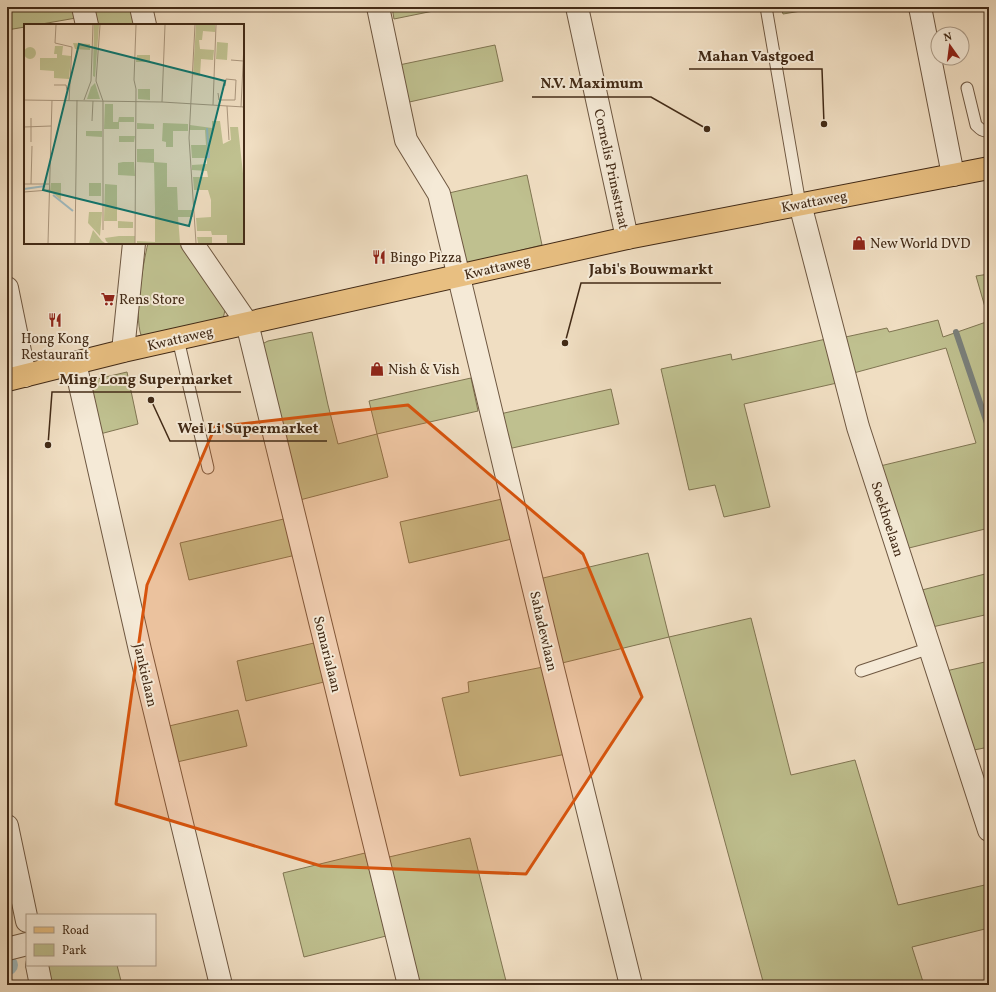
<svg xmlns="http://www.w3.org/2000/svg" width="996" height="992" viewBox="0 0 996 992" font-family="Vollkorn,serif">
  <rect width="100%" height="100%" fill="#f0dec2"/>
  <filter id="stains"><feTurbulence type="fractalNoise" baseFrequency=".005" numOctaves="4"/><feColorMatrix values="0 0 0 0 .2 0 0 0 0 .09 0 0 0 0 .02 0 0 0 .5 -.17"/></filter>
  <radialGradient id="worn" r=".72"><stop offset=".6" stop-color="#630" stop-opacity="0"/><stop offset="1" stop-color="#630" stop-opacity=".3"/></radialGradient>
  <g fill="#bfc08f" stroke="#807552">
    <polygon points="7,7 74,7 76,18 36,25 25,25 25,27 7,30"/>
    <polygon points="93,7 134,7 137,25 97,25"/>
    <polygon points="392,7 453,7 394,19"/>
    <polygon points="781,7 825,7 783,14"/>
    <polygon points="495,45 503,81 405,103 399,65"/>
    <polygon points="527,175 542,245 469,263 464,260 449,193"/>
    <path d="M 148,243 L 183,243 L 225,310 L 223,319 L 148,339 L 141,335 C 134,315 143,264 148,243 Z"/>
    <polygon points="989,274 989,321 976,276"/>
    <polygon points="938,320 943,337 989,321 989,528 905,549 880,466 976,443 946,348 850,374 841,338 887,328 889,332"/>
    <polygon points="312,332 328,405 338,444 377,434 369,401 471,378 478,411 377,434 388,477 296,501 262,344 268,341"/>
    <polygon points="826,339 837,383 744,404 770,507 724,517 715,485 689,490 661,369 731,354 732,360"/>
    <polygon points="127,372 138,424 100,434 91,385 97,379"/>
    <polygon points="611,389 619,424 508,449 500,414"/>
    <polygon points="502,499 512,539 409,563 400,522"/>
    <polygon points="288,518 296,555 189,580 180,543"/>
    <polygon points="648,553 669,637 751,618 791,775 855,760 898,905 989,884 989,928 912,947 924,985 764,985 669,637 558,664 539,579"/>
    <polygon points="989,573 989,614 928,628 918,591"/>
    <polygon points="314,643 324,682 246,701 237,661"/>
    <polygon points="989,661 989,747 969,751 946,671"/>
    <polygon points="543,667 566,754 460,776 442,698 469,692 468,682"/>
    <polygon points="238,710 247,746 177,762 169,726"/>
    <polygon points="470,838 507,985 420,985 389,857"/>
    <polygon points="365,853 386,936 304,957 283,873"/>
    <polygon points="46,965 117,965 122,985 50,985"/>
  </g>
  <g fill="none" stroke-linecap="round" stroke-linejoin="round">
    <polyline stroke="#7a807b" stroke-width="6" points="956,332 989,429"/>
    <polyline stroke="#9fb9be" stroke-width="20" points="7,966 8,965"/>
    <defs>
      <g id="lane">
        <polyline points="766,7 800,204"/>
        <path d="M 967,88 L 976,125 C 980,129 983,132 989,131"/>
        <polyline points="178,339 208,468"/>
        <polyline points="7,362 10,379"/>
        <polyline points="861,671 930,648"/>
      </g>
      <g id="street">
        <polyline points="83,7 87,25"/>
        <polyline points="141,7 145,25"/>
        <polyline points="378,7 406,140 439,194 553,669 631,985"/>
        <polyline points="577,7 627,238"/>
        <polyline points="920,7 953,175"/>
        <polyline points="800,204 858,427 989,830"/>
        <polyline points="192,243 247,323 409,985"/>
        <polyline points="7,288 25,376"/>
        <polyline points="123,351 134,243"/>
        <polyline points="75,363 140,650 221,985"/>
        <polyline points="7,826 27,921"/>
        <polyline points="7,949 27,944"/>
        <polyline points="37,965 41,985"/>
      </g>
      <polyline id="primary" points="7,380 123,351 627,238 989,168"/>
    </defs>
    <use href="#lane" stroke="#6e5741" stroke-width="13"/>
    <use href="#street" stroke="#6e5741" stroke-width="24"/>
    <use href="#primary" stroke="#422a16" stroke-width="24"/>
    <use href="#lane" stroke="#f5ead7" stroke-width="11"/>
    <use href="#street" stroke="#f5ead7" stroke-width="22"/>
    <use href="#primary" stroke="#e8bf81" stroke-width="22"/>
  </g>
  <path fill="#d7540d" fill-opacity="0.2" stroke="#d7540d" stroke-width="3" stroke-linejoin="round" d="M 408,405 L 583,554 L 642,697 L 526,874 L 321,866 L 116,804 L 147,585 L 215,427 Z"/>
  <defs>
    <symbol id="shop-bare" viewBox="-9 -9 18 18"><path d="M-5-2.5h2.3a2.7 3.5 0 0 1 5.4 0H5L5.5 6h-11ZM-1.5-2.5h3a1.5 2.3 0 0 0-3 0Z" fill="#8f2418" stroke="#f5ead7" stroke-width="2.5" paint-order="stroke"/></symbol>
    <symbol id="restaurant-bare" viewBox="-9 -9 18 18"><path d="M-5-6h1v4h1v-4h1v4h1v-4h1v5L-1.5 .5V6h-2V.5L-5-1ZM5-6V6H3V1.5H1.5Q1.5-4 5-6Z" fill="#8f2418" stroke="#f5ead7" stroke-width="2.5" paint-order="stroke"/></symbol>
    <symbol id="supermarket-bare" viewBox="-9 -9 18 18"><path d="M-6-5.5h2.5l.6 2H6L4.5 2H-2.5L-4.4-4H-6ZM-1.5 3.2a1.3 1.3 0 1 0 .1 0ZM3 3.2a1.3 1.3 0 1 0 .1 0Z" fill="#8f2418" stroke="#f5ead7" stroke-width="2.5" paint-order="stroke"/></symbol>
  </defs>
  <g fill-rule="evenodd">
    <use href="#shop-bare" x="849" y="233" width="20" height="20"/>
    <use href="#restaurant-bare" x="369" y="247" width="20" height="20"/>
    <use href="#supermarket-bare" x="98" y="289" width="20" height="20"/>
    <use href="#restaurant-bare" x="45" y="310" width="20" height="20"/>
    <use href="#shop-bare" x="367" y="359" width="20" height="20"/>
  </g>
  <g text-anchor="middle" stroke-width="4" stroke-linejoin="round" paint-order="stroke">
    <g font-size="14" fill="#422a16" stroke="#f5ead7">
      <text transform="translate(612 169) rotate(78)" y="5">Cornelis Prinsstraat</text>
      <text transform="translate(814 201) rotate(-11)" y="5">Kwattaweg</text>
      <text transform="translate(497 267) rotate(-13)" y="5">Kwattaweg</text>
      <text transform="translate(180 338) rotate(-13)" y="5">Kwattaweg</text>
      <text transform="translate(888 519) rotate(72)" y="5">Soekhoelaan</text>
      <text transform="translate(544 631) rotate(77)" y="5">Sahadewlaan</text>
      <text transform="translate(328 654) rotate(76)" y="5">Somarialaan</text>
      <text transform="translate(146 675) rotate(77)" y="5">Jankielaan</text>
    </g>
    <g font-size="14" fill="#422a16" stroke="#f5ead7" text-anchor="start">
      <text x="870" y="248">New World DVD</text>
      <text x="390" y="262">Bingo Pizza</text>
      <text x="119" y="304">Rens Store</text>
      <text x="55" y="343" text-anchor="middle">Hong Kong<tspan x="55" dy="16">Restaurant</tspan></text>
      <text x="388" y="374">Nish &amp; Vish</text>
    </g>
  </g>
  <g transform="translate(24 24)">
    <rect width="220" height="220" fill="#f0dec2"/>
    <path d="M 70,1 L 75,1 L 71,53 L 69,52 ZM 172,1 L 191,1 L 191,8 L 179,7 L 178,16 L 175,16 L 176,25 L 190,26 L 189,36 L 177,35 L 176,52 L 169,51 ZM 193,18 L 204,19 L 203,36 L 192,35 ZM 49,19 L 66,20 L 66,26 L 51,25 ZM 31,22 L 39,22 L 38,31 L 47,32 L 45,55 L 30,54 L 30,47 L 16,46 L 16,34 L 33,34 L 33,30 L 30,30 ZM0 29a6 6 0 1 1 12 0a6 6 0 1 1-12 0ZM 113,31 L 126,31 L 126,38 L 112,38 ZM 71,59 L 76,75 L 63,75 L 67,63 ZM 114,65 L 126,65 L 126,76 L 114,75 ZM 81,80 L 89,80 L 89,98 L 94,98 L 95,93 L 110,93 L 110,98 L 95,98 L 95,105 L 80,105 ZM 188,97 L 196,97 L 199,120 L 207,116 L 206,103 L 214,103 L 220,159 L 220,219 L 203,219 L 203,211 L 188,211 L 187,207 L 173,207 L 172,194 L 187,193 L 187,176 L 184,166 L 170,166 L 169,153 L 184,153 L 183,147 L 168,146 L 168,141 L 183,140 L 183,134 L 168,134 L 167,121 L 182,121 L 181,106 L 166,106 L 166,101 L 188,104 ZM 113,99 L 130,100 L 130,105 L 113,105 ZM 139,99 L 164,100 L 164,107 L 149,107 L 149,123 L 142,123 L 142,118 L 138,117 ZM 62,107 L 78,107 L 78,113 L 62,112 ZM 95,112 L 111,112 L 110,118 L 95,118 ZM 113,125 L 130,125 L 130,138 L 143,139 L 143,163 L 153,163 L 154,186 L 169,186 L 169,193 L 154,193 L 156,219 L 113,219 L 113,217 L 131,218 L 131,185 L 130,139 L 113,138 ZM 99,138 L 110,138 L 111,152 L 94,151 L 94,139 ZM 27,159 L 37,159 L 37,176 L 26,167 ZM 65,159 L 77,159 L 77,172 L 65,172 ZM 81,160 L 93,161 L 93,197 L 80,197 ZM 65,188 L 78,188 L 76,212 L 64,199 ZM 94,197 L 109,198 L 109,204 L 94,204 ZM 69,206 L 78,217 L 81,219 L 65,219 ZM 95,212 L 111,212 L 111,219 L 84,219 L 82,217 L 81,214 ZM 173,213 L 188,213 L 188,219 L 174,219 Z" fill="#bfc08f"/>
    <path fill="none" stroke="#9fb9be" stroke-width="2" d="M 182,133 L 185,133 L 183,104M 0,165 L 21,162M 29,171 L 49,187"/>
    <path fill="none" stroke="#aa967d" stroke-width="1" d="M 32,1 L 31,19 L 48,23 L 45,76M 76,1 L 72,57 L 79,77 L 79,206M 171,1 L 165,114 L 172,219M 207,36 L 219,37M 30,61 L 42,61 L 43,66M 194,69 L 195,76 L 211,76 L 212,56 L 202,55 L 201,62M 0,76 L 138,78 L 220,83M 60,76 L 67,57 L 69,1M 138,78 L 141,1M 189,81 L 192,1M 203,82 L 205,116M 217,83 L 220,20M 7,94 L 7,118M 68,97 L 69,77M 0,103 L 27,102M 0,160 L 25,160M 7,160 L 8,122M 0,168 L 25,166M 24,219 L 28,76M 51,219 L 53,76M 111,219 L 112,65 L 110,56 L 112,1"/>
    <path fill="#0f766e" fill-opacity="0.15" stroke="#0f766e" stroke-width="2" d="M 55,20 L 201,57 L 165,202 L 19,166 Z"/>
    <rect width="220" height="220" fill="none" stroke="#422a16" stroke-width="2"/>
  </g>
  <path fill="none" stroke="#422a16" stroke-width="1.5" d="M824 124L822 69H689M707 129L651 97H532M565 343L581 283H721M48 445L52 392H241M151 400L170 441H327"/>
  <g fill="#422a16" stroke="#f5ead7" stroke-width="1.5">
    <circle cx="824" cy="124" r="4"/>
    <circle cx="707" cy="129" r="4"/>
    <circle cx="565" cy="343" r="4"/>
    <circle cx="48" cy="445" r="4"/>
    <circle cx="151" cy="400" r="4"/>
  </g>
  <g font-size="15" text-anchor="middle" font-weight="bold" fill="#422a16" stroke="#f5ead7" stroke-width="4" stroke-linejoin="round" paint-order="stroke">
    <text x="756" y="61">Mahan Vastgoed</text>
    <text x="592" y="88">N.V. Maximum</text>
    <text x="651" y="274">Jabi's Bouwmarkt</text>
    <text x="146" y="384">Ming Long Supermarket</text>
    <text x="248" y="433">Wei Li Supermarket</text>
  </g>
  <rect width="996" height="992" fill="none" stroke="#f0dec2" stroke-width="24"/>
  <rect x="8" y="8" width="980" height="976" fill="none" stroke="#422a16" stroke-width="2"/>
  <rect x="12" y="12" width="972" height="968" fill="none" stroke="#422a16"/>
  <rect x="26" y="914" width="130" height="52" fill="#f5ead7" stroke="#ad9d8a"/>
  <rect x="34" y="927" width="20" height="6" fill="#e8bf81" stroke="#ad9d8a"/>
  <text x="62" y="934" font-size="12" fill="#422a16">Road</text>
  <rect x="34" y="944" width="20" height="12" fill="#bfc08f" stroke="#ad9d8a"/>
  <text x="62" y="954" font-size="12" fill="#422a16">Park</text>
  <g transform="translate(950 46) rotate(346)"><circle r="19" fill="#f5ead7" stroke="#ad9d8a"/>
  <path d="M0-3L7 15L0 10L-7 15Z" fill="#8f2418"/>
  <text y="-6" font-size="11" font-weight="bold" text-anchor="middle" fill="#422a16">N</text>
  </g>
  <rect width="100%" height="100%" filter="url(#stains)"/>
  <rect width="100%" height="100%" fill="url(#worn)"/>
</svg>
